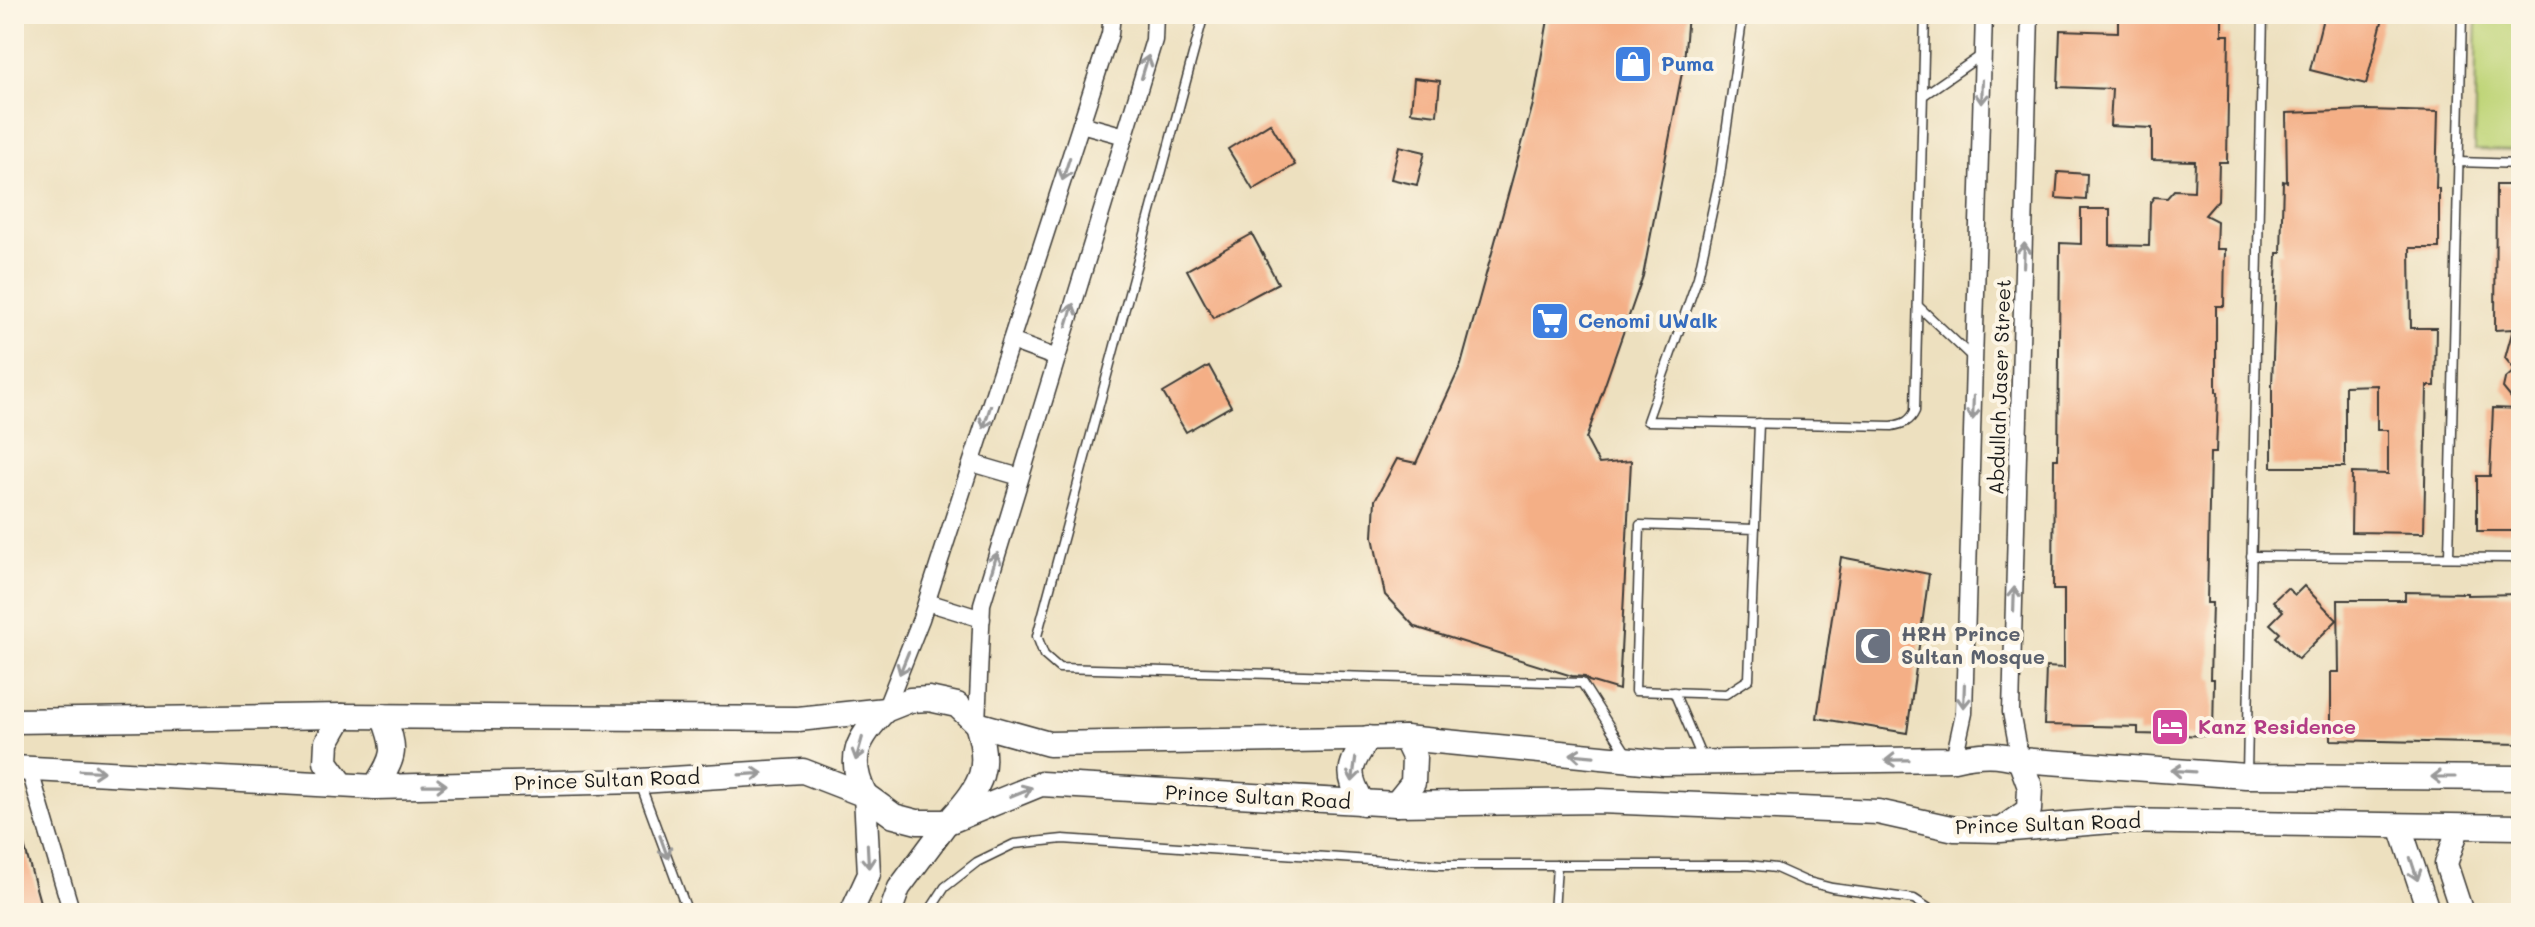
<svg xmlns="http://www.w3.org/2000/svg" width="2535" height="927" viewBox="0 0 2535 927" font-family="Mali,sans-serif">
  <rect width="100%" height="100%" fill="#fcf5e5"/>
  <filter id="ink" filterUnits="userSpaceOnUse"><feTurbulence type="fractalNoise" baseFrequency=".0125" numOctaves="2"/><feDisplacementMap in="SourceGraphic" scale="16" xChannelSelector="R" yChannelSelector="G"/><feConvolveMatrix kernelMatrix="1 2 1 2 8 2 1 2 1" color-interpolation-filters="sRGB"/></filter>
  <filter id="wash" filterUnits="userSpaceOnUse"><feTurbulence type="fractalNoise" baseFrequency=".006" numOctaves="4" result="noise"/><feDisplacementMap in="SourceGraphic" scale="32" xChannelSelector="R" yChannelSelector="G"/><feGaussianBlur stdDeviation="1.8" result="paint"/><feColorMatrix in="noise" values="0 0 0 0 0 0 0 0 0 0 0 0 0 0 0 0 0 1.4 0 .05"/><feComposite in="paint" operator="in"/></filter>
  <g filter="url(#wash)">
    <rect width="100%" height="100%" fill="#ede0bf"/>
    <polygon fill="#c0d579" stroke="#6e784a" stroke-width="2" points="2477,14 2521,14 2521,151 2474,150"/>
    <g id="blocks">
      <g fill="#f4af86">
        <polygon points="1549,14 1688,14 1684,62 1643,276 1586,439 1599,464 1631,461 1619,690 1589,681 1585,677 1572,676 1415,627 1385,595 1373,537 1375,500 1397,459 1416,463 1461,365 1533,104"/>
        <polygon points="2118,14 2222,14 2222,35 2229,35 2227,162 2219,162 2218,200 2205,215 2217,221 2216,249 2225,249 2224,306 2216,306 2216,392 2218,392 2216,453 2210,453 2207,603 2212,603 2210,679 2214,679 2213,736 2138,734 2138,727 2044,725 2046,667 2064,668 2064,590 2053,590 2054,459 2058,459 2060,243 2081,244 2081,209 2110,209 2110,245 2149,246 2150,203 2154,197 2167,198 2174,190 2194,191 2195,161 2152,160 2152,128 2110,126 2112,89 2058,87 2060,30 2118,32"/>
        <polygon points="2324,14 2384,14 2366,84 2310,70"/>
        <polygon points="1414,78 1440,81 1437,115 1411,112"/>
        <polygon points="2368,110 2438,112 2436,188 2439,188 2439,248 2410,248 2411,328 2436,328 2435,386 2427,386 2424,533 2351,532 2352,473 2388,474 2388,430 2377,430 2377,385 2345,386 2345,467 2272,467 2272,384 2277,253 2281,253 2283,181 2287,182 2286,113"/>
        <polygon points="1270,123 1295,165 1253,190 1228,149"/>
        <polygon points="1399,146 1425,152 1417,185 1391,179"/>
        <polygon points="2058,172 2087,174 2086,200 2056,198"/>
        <polygon points="2496,185 2521,185 2521,531 2477,531 2477,476 2490,476 2493,408 2520,409 2503,388 2505,379 2515,370 2505,358 2513,329 2495,330"/>
        <polygon points="1252,234 1278,283 1213,318 1187,270"/>
        <polygon points="1209,366 1231,406 1186,432 1163,393"/>
        <polygon points="1841,557 1929,574 1907,733 1817,718"/>
        <polygon points="2304,586 2337,620 2298,659 2276,637 2280,633 2270,624 2283,611 2273,601 2287,588 2295,595"/>
        <polygon points="2405,592 2467,593 2467,595 2521,594 2521,744 2331,740 2331,672 2339,672 2338,600 2405,600"/>
        <polygon points="14,827 19,827 43,913 14,913"/>
      </g>
    </g>
  </g>
  <g filter="url(#ink)">
    <use href="#blocks" fill-opacity="0" stroke="#3b3934" stroke-width="2"/>
    <g fill="none" stroke-linecap="round" stroke-linejoin="round">
      <defs>
        <g id="lane">
          <polyline points="1204,14 1037,636 1044,655 1059,668 1582,683 1627,754"/>
          <path d="M 1743,14 L 1720,175 L 1698,277 L 1647,421 L 1892,426 C 1903,424 1910,422 1915,411 L 1925,14"/>
          <polyline points="1924,95 1983,54"/>
          <polyline points="2458,162 2521,164"/>
          <polyline points="1918,306 1973,358"/>
          <polyline points="1755,529 1640,525 1635,691 1726,694 1749,679 1759,423"/>
          <polyline points="2251,556 2521,558"/>
          <polyline points="2449,556 2462,14"/>
          <polyline points="1674,692 1702,758"/>
          <polyline points="2247,773 2263,14"/>
          <polyline points="641,786 688,913"/>
          <polyline points="928,913 945,887 977,862 1014,844 1063,839 1442,865 1748,865 1776,868 1805,881 1832,888 1914,899 1928,908 1930,913"/>
          <polyline points="1554,913 1557,865"/>
        </g>
        <g id="street">
          <polyline points="1081,124 1125,136"/>
          <polyline points="1011,341 1057,358"/>
          <polyline points="972,463 1020,477"/>
          <polyline points="927,602 982,619"/>
          <polyline points="885,710 921,619 1110,34 1112,14"/>
          <polyline points="977,724 982,604 1154,40 1155,14"/>
          <polyline points="1954,759 1964,713 1984,14"/>
          <polyline points="2020,760 2011,712 2030,14"/>
          <polyline points="29,768 72,913"/>
        </g>
        <g id="secondary">
          <polyline points="2400,826 2429,913"/>
          <polyline points="2459,826 2446,864 2462,913"/>
          <polyline points="851,913 869,874 865,795"/>
          <polyline points="890,913 899,888 948,822"/>
        </g>
        <g id="primary">
          <path d="M 14,721 L 342,716 L 798,719 L 885,710 L 910,700 L 929,699 L 957,705 L 977,724 L 1049,744 L 1405,738 L 1664,763 L 1954,759 C 1978,754 1998,752 2020,760 L 2246,776 L 2521,778"/>
          <polyline points="14,768 375,787 640,781 803,771 865,795 894,816 917,822 948,822 1041,784 1396,804 1599,801 1878,812 1955,829 2000,830 2112,821 2521,827"/>
          <polyline points="342,784 326,762 327,742 342,716"/>
          <path d="M 375,787 C 395,756 397,751 383,716"/>
          <path d="M 865,795 C 846,758 858,738 885,710"/>
          <path d="M 1363,803 C 1345,773 1349,766 1368,738"/>
          <polyline points="1396,804 1413,783 1414,757 1405,738"/>
          <path d="M 953,817 C 982,784 991,769 977,724"/>
          <polyline points="2002,829 2029,810 2030,787 2020,760"/>
        </g>
      </defs>
      <use href="#lane" stroke="#3b3934" stroke-width="11"/>
      <use href="#street" stroke="#3b3934" stroke-width="19"/>
      <use href="#secondary" stroke="#3b3934" stroke-width="25"/>
      <use href="#primary" stroke="#3b3934" stroke-width="27"/>
      <use href="#lane" stroke="#fff" stroke-width="8"/>
      <use href="#street" stroke="#fff" stroke-width="16"/>
      <use href="#secondary" stroke="#fff" stroke-width="22"/>
      <use href="#primary" stroke="#fff" stroke-width="24"/>
    </g>
    <defs><path id="oneway-shaft" d="M-6 0H5M1.5-3L5.5 0L1.5 3" fill="none" stroke-width="1.6" stroke-linecap="round" stroke-linejoin="round" transform="scale(2)"/></defs>
    <g stroke="#999">
      <use href="#oneway-shaft" transform="translate(1145 67) rotate(-73)"/>
      <use href="#oneway-shaft" transform="translate(1982 92) rotate(92)"/>
      <use href="#oneway-shaft" transform="translate(1066 169) rotate(108)"/>
      <use href="#oneway-shaft" transform="translate(2024 255) rotate(-88)"/>
      <use href="#oneway-shaft" transform="translate(1070 315) rotate(-73)"/>
      <use href="#oneway-shaft" transform="translate(1973 408) rotate(92)"/>
      <use href="#oneway-shaft" transform="translate(987 417) rotate(108)"/>
      <use href="#oneway-shaft" transform="translate(994 564) rotate(-73)"/>
      <use href="#oneway-shaft" transform="translate(2014 599) rotate(-88)"/>
      <use href="#oneway-shaft" transform="translate(904 663) rotate(112)"/>
      <use href="#oneway-shaft" transform="translate(1964 696) rotate(92)"/>
      <use href="#oneway-shaft" transform="translate(859 749) rotate(106)"/>
      <use href="#oneway-shaft" transform="translate(1582 755) rotate(-175)"/>
      <use href="#oneway-shaft" transform="translate(1897 760) rotate(179)"/>
      <use href="#oneway-shaft" transform="translate(1354 770) rotate(98)"/>
      <use href="#oneway-shaft" transform="translate(92 771) rotate(3)"/>
      <use href="#oneway-shaft" transform="translate(2183 771) rotate(-176)"/>
      <use href="#oneway-shaft" transform="translate(751 774) rotate(-4)"/>
      <use href="#oneway-shaft" transform="translate(2443 777) rotate(-180)"/>
      <use href="#oneway-shaft" transform="translate(435 785) rotate(-1)"/>
      <use href="#oneway-shaft" transform="translate(1021 792) rotate(-22)"/>
      <use href="#oneway-shaft" transform="translate(664 847) rotate(70)"/>
      <use href="#oneway-shaft" transform="translate(868 856) rotate(87)"/>
      <use href="#oneway-shaft" transform="translate(2414 869) rotate(72)"/>
    </g>
  </g>
  <defs>
    <symbol id="shop-square" viewBox="-11 -11 22 22"><rect x="-9" y="-9" width="18" height="18" rx="4" fill="#3f7fe0" stroke="#fcf5e5"/><path d="M-5-2.5h2.3a2.7 3.5 0 0 1 5.4 0H5L5.5 6h-11ZM-1.5-2.5h3a1.5 2.3 0 0 0-3 0Z" fill="#fff"/></symbol>
    <symbol id="supermarket-square" viewBox="-11 -11 22 22"><rect x="-9" y="-9" width="18" height="18" rx="4" fill="#3f7fe0" stroke="#fcf5e5"/><path d="M-6-5.5h2.5l.6 2H6L4.5 2H-2.5L-4.4-4H-6ZM-1.5 3.2a1.3 1.3 0 1 0 .1 0ZM3 3.2a1.3 1.3 0 1 0 .1 0Z" fill="#fff"/></symbol>
    <symbol id="mosque-square" viewBox="-11 -11 22 22"><rect x="-9" y="-9" width="18" height="18" rx="4" fill="#6b7280" stroke="#fcf5e5"/><path d="M3.5-4.9A6 6 0 1 0 3.5 4.9A5 5 0 1 1 3.5-4.9Z" fill="#fff"/></symbol>
    <symbol id="hotel-square" viewBox="-11 -11 22 22"><rect x="-9" y="-9" width="18" height="18" rx="4" fill="#d1479c" stroke="#fcf5e5"/><path d="M-6-4.5h1.5V1H6V5H4.5V3h-9V5H-6ZM-4 0a1.8 1.8 0 1 1 3.6 0ZM.5 0V-2.5h3Q6-2.5 6 0Z" fill="#fff"/></symbol>
  </defs>
  <g fill-rule="evenodd">
    <use href="#shop-square" x="1611" y="42" width="44" height="44"/>
    <use href="#supermarket-square" x="1528" y="299" width="44" height="44"/>
    <use href="#mosque-square" x="1851" y="624" width="44" height="44"/>
    <use href="#hotel-square" x="2148" y="705" width="44" height="44"/>
  </g>
  <g text-anchor="middle" stroke-width="8" stroke-linejoin="round" paint-order="stroke">
    <g font-size="20" font-weight="bold" fill="#366cbe" stroke="#fcf5e5" text-anchor="start">
      <text x="1661" y="71">Puma</text>
      <text x="1578" y="328">Cenomi UWalk</text>
    </g>
    <g font-size="20" fill="#1c1c1c" stroke="#fcf5e5">
      <text transform="translate(2000 387) rotate(-88)" y="7">Abdullah Jaser Street</text>
      <text transform="translate(607 780) rotate(-2)" y="7">Prince Sultan Road</text>
      <text transform="translate(1258 797) rotate(3)" y="7">Prince Sultan Road</text>
      <text transform="translate(2048 824) rotate(-2)" y="7">Prince Sultan Road</text>
    </g>
    <g font-size="20" font-weight="bold" fill="#5b616d" stroke="#fcf5e5" text-anchor="start">
      <text x="1901" y="641">HRH Prince<tspan x="1901" dy="23">Sultan Mosque</tspan></text>
    </g>
    <g font-size="20" font-weight="bold" fill="#b23c85" stroke="#fcf5e5" text-anchor="start">
      <text x="2198" y="734">Kanz Residence</text>
    </g>
  </g>
  <rect width="2535" height="927" fill="none" stroke="#fcf5e5" stroke-width="48"/>
</svg>
